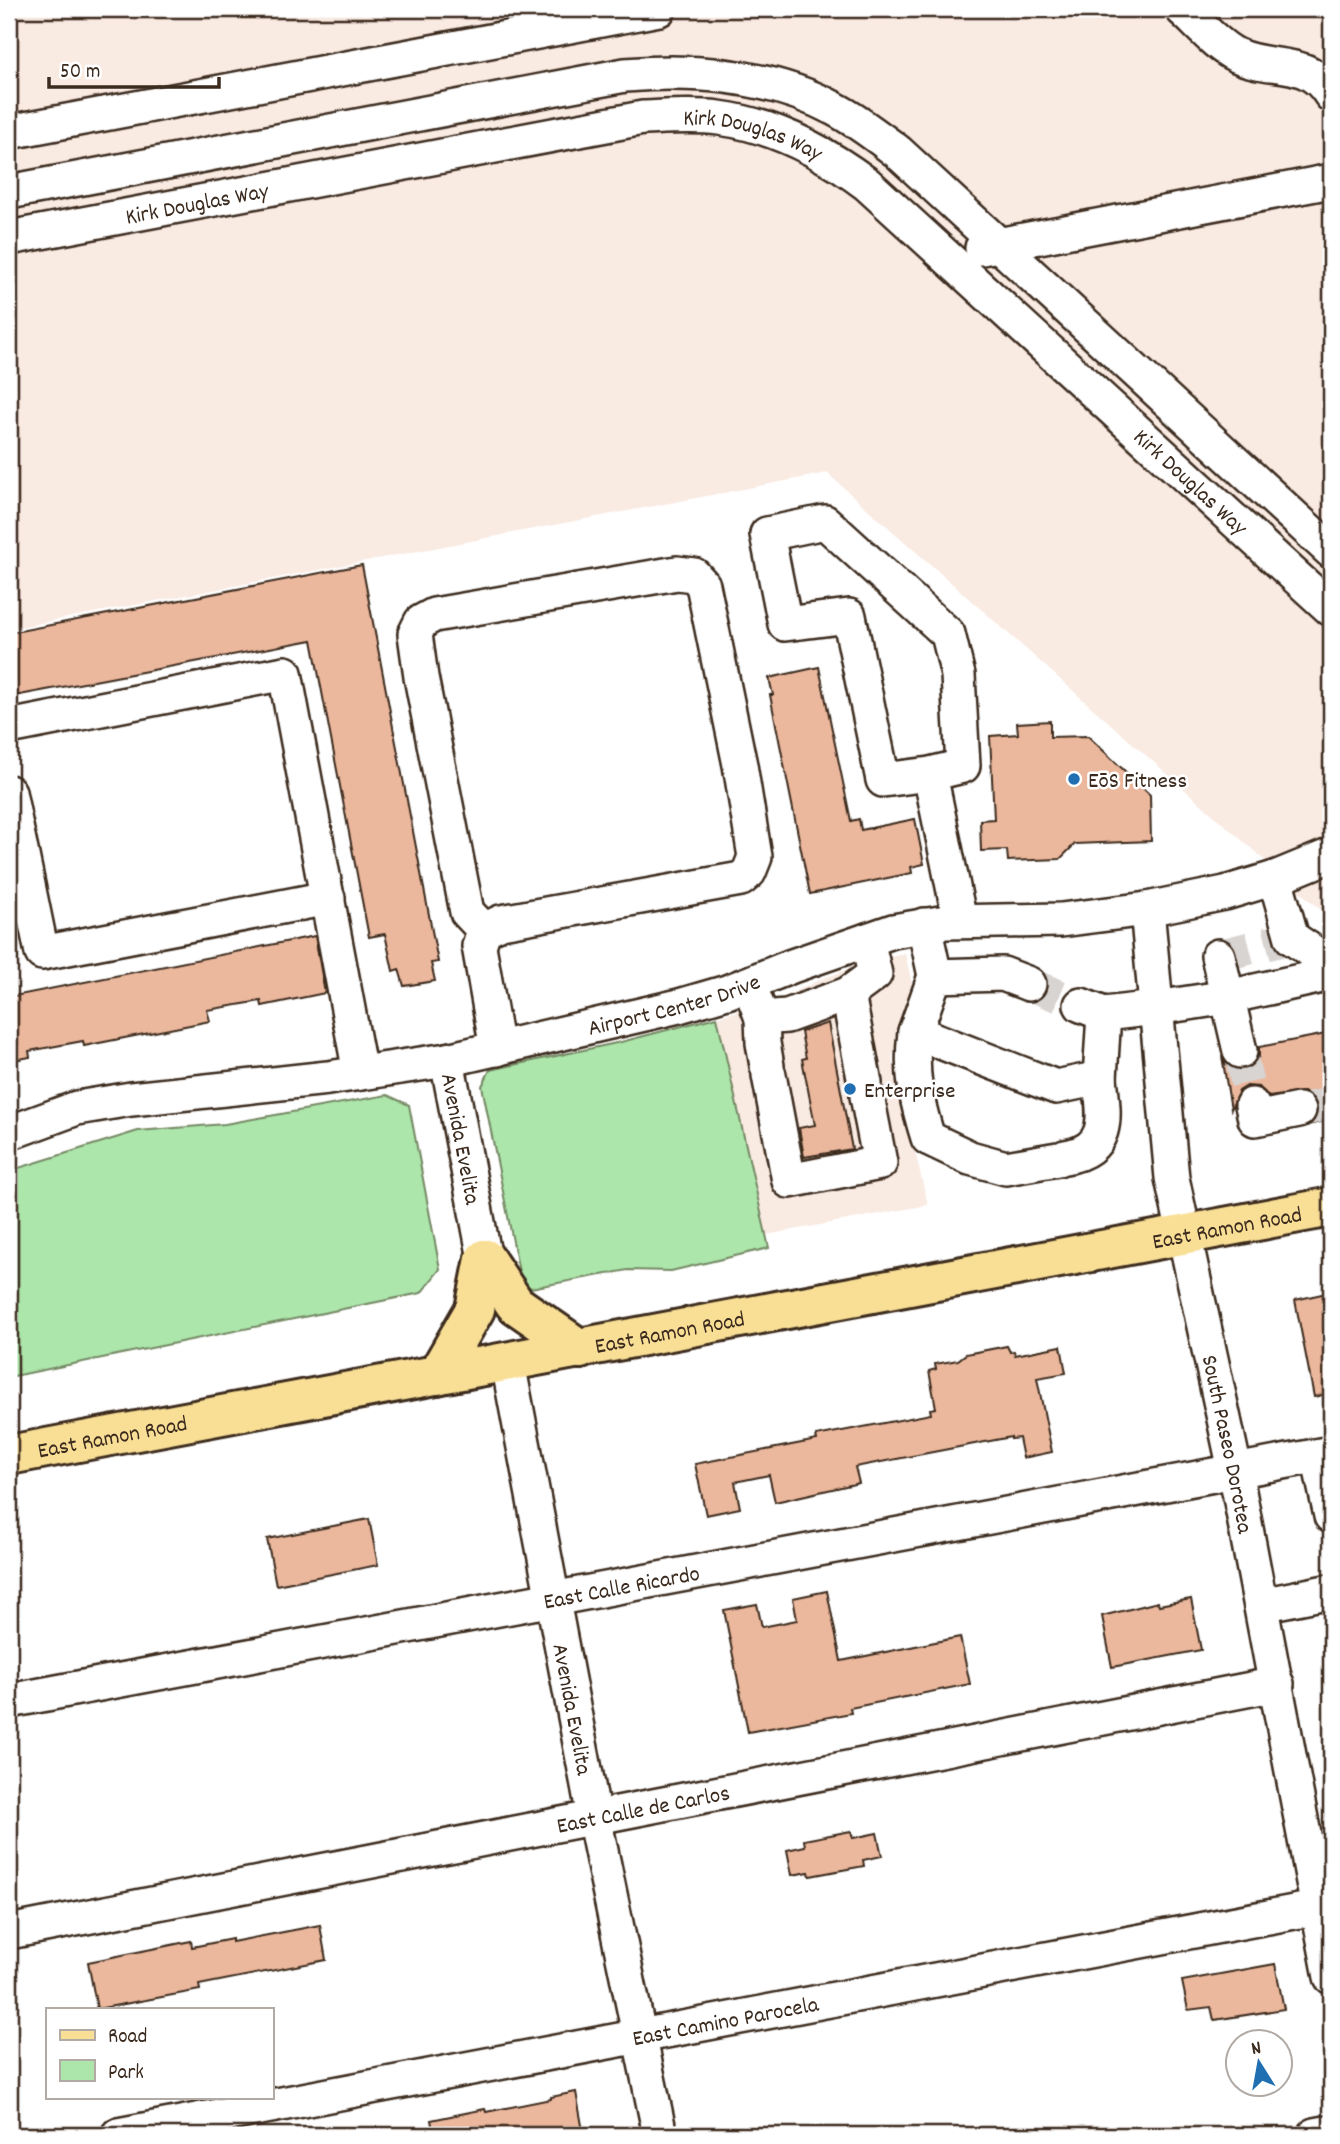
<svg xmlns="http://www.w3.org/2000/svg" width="1340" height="2144" viewBox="0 0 1340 2144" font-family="Dekko,sans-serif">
  <rect width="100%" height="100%" fill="#fff"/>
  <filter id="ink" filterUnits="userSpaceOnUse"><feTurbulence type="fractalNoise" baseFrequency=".0143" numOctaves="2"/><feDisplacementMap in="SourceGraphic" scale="14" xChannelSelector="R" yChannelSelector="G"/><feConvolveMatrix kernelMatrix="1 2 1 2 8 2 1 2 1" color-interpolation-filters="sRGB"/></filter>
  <g filter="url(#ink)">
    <g fill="#f9eae2">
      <polygon points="9,9 1331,9 1331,919 827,473 9,629"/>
      <polygon points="905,953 912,985 892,1058 928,1205 766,1235 717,1017 781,998 819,980 865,963"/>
    </g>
    <g fill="#ace6ab" stroke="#748864" stroke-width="2">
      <polygon points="717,1017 769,1248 671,1271 628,1270 531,1288 521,1282 482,1086 490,1070 621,1042"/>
      <polygon points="387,1095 409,1105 440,1269 421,1293 9,1377 9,1171 138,1131 225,1124"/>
    </g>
    <g fill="#ebb89d" stroke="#3b2a1e" stroke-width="2">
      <polygon points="362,565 438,962 431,963 435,981 404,986 399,969 393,971 385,934 369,937 312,640 9,697 9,633"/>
      <polygon points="819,667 851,821 859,819 861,830 915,819 924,864 911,867 912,873 810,894 770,695 773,695 769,678"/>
      <polygon points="1050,721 1050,737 1088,736 1150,795 1151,841 1075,844 1060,859 1008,861 1007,850 981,851 980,820 994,819 990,736 1018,734 1017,723"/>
      <polygon points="315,936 325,993 262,1006 261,1001 207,1010 210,1021 84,1046 83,1041 29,1051 30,1057 9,1061 9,997"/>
      <polygon points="828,1023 852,1149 804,1157 799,1128 815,1125 802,1059 806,1058 801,1032"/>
      <polygon points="1331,1033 1331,1120 1312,1124 1317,1115 1318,1105 1313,1097 1304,1092 1269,1097 1259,1087 1247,1086 1239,1091 1231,1109 1222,1056 1226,1065 1234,1069 1244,1070 1254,1065 1259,1056 1259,1047"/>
      <polygon points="1331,1292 1331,1393 1314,1397 1295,1300"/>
      <polygon points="1007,1346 1010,1352 1014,1351 1015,1355 1061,1346 1066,1373 1037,1378 1052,1452 1023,1458 1019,1438 1011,1439 1011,1437 855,1467 859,1483 775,1502 769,1475 735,1482 740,1508 706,1515 695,1464 817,1440 816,1436 931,1414 930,1409 936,1408 929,1371 936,1369 935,1364 958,1360 966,1354"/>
      <polygon points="369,1519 378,1565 276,1585 267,1539"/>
      <polygon points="827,1591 841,1661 960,1637 970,1684 850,1708 851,1713 748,1732 724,1610 757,1604 762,1627 797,1620 793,1598"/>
      <polygon points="1191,1599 1201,1650 1112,1667 1102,1616 1158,1602 1159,1605"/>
      <polygon points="851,1831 853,1838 877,1833 882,1856 863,1860 864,1866 810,1876 809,1872 792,1875 787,1850 805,1846 804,1840"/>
      <polygon points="320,1925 326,1960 199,1985 200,1990 97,2009 88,1962 191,1941 192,1947 232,1939 232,1942"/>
      <polygon points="1275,1964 1284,2009 1214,2020 1211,2007 1188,2010 1182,1981"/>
      <polygon points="576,2092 583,2131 561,2135 434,2135 431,2120 485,2109 486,2112 551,2099 551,2097"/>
    </g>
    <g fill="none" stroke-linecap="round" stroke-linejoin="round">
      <g stroke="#d8d4d2" stroke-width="33" stroke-dasharray="33 17" stroke-linecap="butt">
        <polyline points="1218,956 1282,940"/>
        <polyline points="1029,984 1081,1005"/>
        <polyline points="1240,1051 1252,1105"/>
        <polyline points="1299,1110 1331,1104"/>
      </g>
      <defs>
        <g id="minor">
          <path d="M 1182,9 C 1199,24 1216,45 1236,55 C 1271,72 1307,55 1331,95"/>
          <polyline points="9,132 659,9"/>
          <path d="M 9,192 L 625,75 C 696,69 771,75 835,109 C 858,121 878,137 898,152 L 1331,551"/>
          <path id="s1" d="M 9,238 L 643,118 C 668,117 694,115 719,118 C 773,125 823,151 867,184 L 1331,609"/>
          <polyline points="982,248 1331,181"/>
          <polyline points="9,727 285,673 360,1073"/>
          <polyline points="930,774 883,780 849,616 785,624 767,534 825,522 948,634 958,675 963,766 930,774 960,921"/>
          <polyline points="9,792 42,953 328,898"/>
          <polyline points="1275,878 1292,938 1331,964"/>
          <path id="s2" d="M 1147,909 L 1172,1178 L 1235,1470 L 1331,1977"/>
          <polyline points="924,925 935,976 1003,974 1029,984"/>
          <polyline points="484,930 467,912 421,677 415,634 421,622 434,615 677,573 694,575 703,585 740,765 755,857 749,872 741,879 501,922 484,930 479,946 497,1049"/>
          <polyline points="1218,956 1240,1051"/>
          <polyline points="749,984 762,1018 787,1016 848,994 875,974 867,940"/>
          <polyline points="848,994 865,1083"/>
          <polyline points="1081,1005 1104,1014 1156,1008 1228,997 1331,974"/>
          <polyline points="762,1018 763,1043 767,1066"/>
          <polyline points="915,1032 935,976"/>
          <path id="s3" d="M 447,1060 L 485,1259"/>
          <polyline points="769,1075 789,1181 880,1163 867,1096"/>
          <polyline points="1100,1078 1104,1014"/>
          <polyline points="1252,1105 1255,1119 1299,1110"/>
          <path id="s4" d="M 9,1133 L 77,1108 L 131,1099 L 328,1078 L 447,1060 L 679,1006 L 727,992 L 792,966 L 893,931 L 946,922 L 1061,920 L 1147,909 L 1225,893 L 1275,878 L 1331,855"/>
          <path d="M 1058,1159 L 1006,1168 L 970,1158 L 928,1138 C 916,1099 910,1073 915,1032 L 1056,1087 L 1100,1078 C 1104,1115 1112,1149 1065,1157"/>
          <path id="s5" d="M 508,1363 L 594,1817 L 660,2135"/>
          <polyline points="1318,1456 1331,1516"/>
          <polyline points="1261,1605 1331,1591"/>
          <path id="s6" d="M 9,1701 L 1331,1453"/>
          <path id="s7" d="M 9,1932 L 1277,1684"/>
          <path id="s8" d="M 118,2135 L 1331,1905"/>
          <polyline points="1315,2135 1331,2132"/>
        </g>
        <g id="major">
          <polyline points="485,1259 515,1304 580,1349"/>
          <polyline points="437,1375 475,1309 485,1259"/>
          <path id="s9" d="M 9,1455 L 1331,1207"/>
        </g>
      </defs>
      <use href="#minor" stroke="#3b2a1e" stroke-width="38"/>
      <use href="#major" stroke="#3b2a1e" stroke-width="44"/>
      <use href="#minor" stroke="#fff" stroke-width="33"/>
      <use href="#major" stroke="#f9df96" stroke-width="38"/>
    </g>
  </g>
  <g fill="#1f6fb2" stroke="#fff" stroke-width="2.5">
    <circle cx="1074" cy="779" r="7"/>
    <circle cx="850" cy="1089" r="7"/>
  </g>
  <g text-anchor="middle" stroke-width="5" stroke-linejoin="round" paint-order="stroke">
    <g font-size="23" fill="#3b2a1e" stroke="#fff">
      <text dy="8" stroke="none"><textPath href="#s1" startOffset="758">Kirk Douglas Way</textPath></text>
      <text dy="8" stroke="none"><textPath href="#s1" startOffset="191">Kirk Douglas Way</textPath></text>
      <text dy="8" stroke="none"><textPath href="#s1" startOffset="1325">Kirk Douglas Way</textPath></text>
      <text dy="8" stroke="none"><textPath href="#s4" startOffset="679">Airport Center Drive</textPath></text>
      <text dy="8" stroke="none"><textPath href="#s3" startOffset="80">Avenida Evelita</textPath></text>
      <text dy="8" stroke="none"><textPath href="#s9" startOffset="1239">East Ramon Road</textPath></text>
      <text dy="8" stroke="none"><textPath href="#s9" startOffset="672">East Ramon Road</textPath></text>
      <text dy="8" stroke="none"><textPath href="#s9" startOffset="105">East Ramon Road</textPath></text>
      <text dy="8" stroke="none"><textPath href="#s2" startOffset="542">South Paseo Dorotea</textPath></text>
      <text dy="8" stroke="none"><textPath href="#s6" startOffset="623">East Calle Ricardo</textPath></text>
      <text dy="8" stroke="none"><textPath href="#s5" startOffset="352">Avenida Evelita</textPath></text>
      <text dy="8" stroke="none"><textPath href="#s7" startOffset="646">East Calle de Carlos</textPath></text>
      <text dy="8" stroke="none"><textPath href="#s8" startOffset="618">East Camino Parocela</textPath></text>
    </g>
    <g font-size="23" fill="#3b2a1e" stroke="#fff" text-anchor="start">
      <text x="1088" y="787">EōS Fitness</text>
      <text x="864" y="1097">Enterprise</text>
    </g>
  </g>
  <rect width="1340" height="2144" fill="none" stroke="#fff" stroke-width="35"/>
  <rect x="18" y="18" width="1305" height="2109" fill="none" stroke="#3b2a1e" stroke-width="2.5" filter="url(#ink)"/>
  <rect x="46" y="2008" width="228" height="91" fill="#ffffff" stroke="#b1aaa5" stroke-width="2"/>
  <rect x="60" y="2030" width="35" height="10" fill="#f9df96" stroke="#b1aaa5" stroke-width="2"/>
  <text x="108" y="2042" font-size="21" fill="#3b2a1e">Road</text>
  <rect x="60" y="2060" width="35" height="21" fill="#ace6ab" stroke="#b1aaa5" stroke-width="2"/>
  <text x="108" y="2078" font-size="21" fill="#3b2a1e">Park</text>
  <g transform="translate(1259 2063) rotate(349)"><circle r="33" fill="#ffffff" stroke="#b1aaa5" stroke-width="2"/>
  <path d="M0-5L12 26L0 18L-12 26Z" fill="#1f6fb2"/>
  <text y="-10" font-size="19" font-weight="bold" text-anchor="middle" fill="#3b2a1e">N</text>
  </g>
  <path d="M49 77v10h170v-10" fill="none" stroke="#3b2a1e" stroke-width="3.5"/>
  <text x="60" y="77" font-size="21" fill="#3b2a1e" stroke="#ffffff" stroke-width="5" paint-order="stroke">50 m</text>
</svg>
